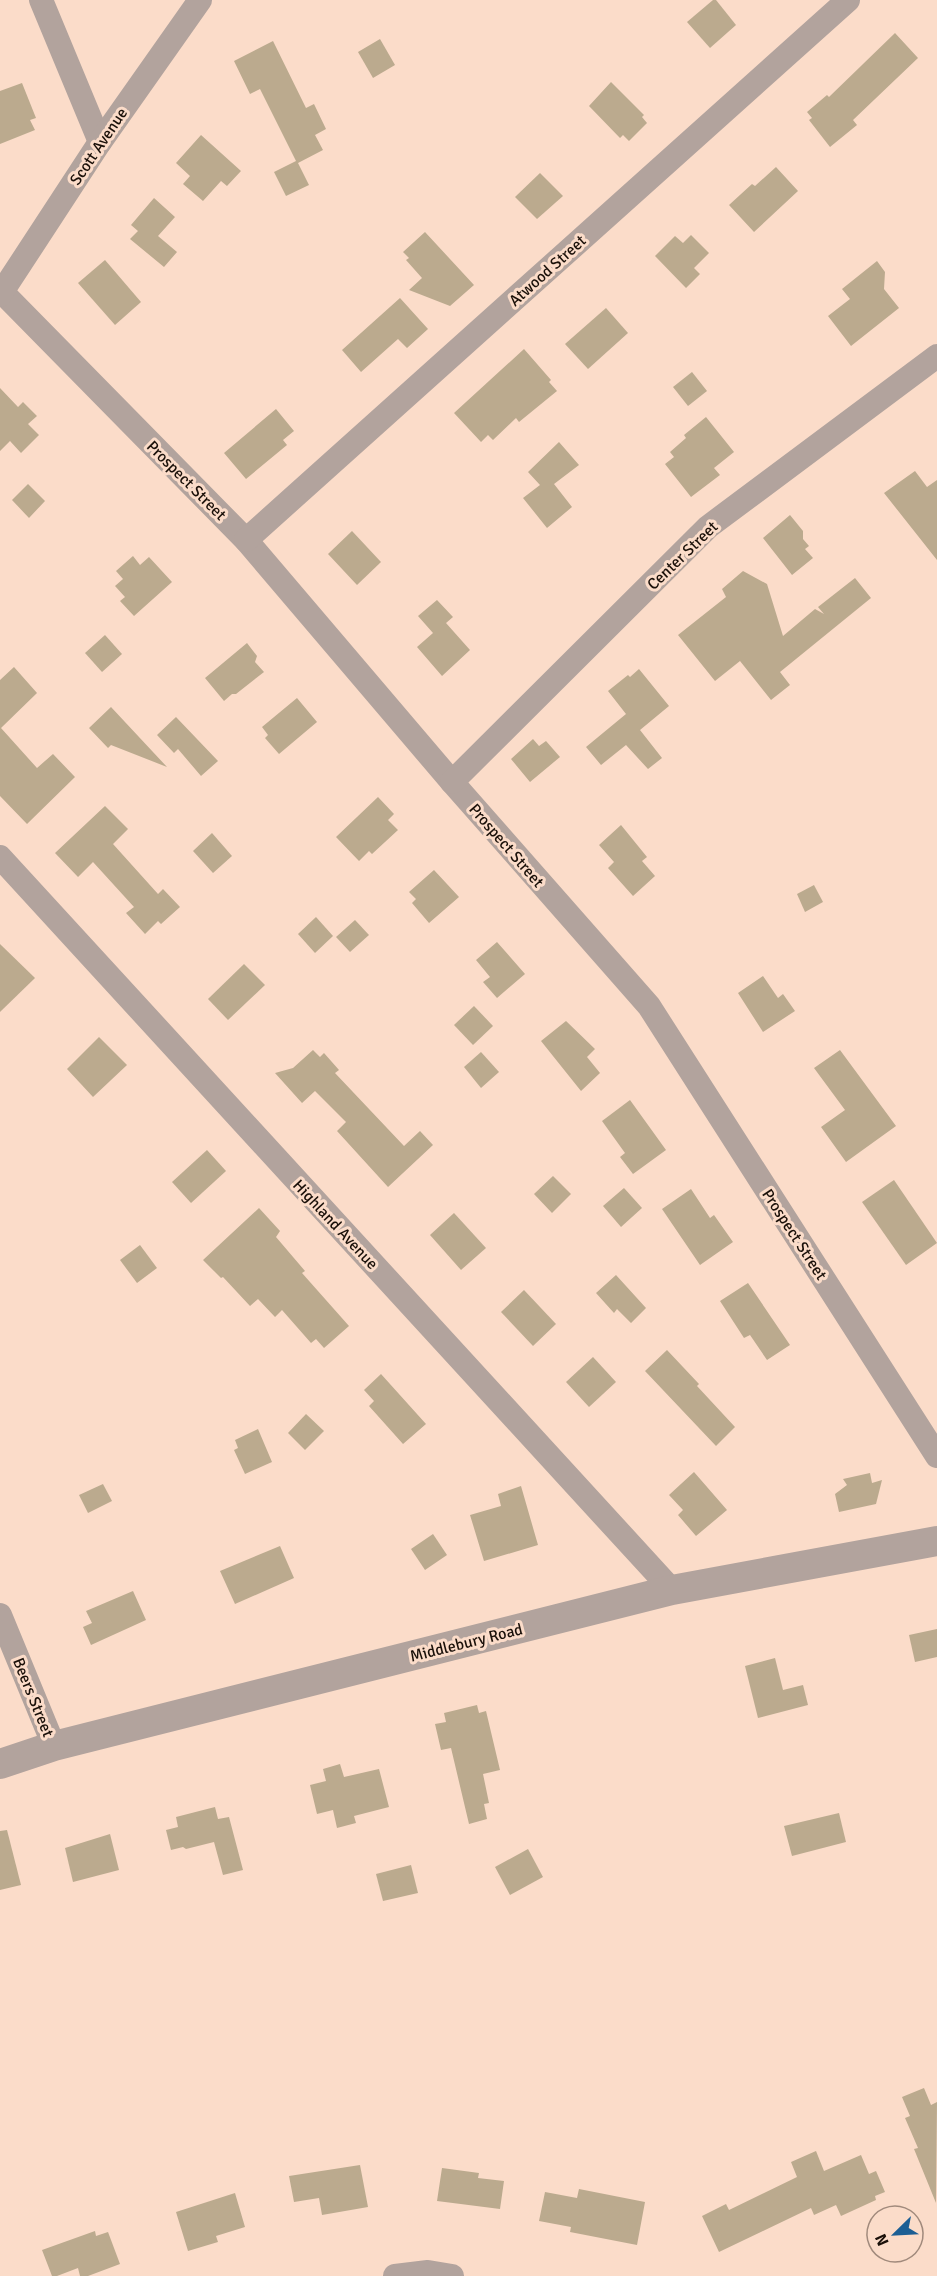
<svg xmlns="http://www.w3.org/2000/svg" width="937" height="2276" viewBox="0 0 937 2276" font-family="Signika,sans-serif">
  <rect width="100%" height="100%" fill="#fbdcc9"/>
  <g fill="#bbaa8e">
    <polygon points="713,0 716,0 736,25 710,48 687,22"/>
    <polygon points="895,33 918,58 853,120 857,125 830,147 809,120 812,118 807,112 827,95 829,97"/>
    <polygon points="380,39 395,65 373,78 358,52"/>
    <polygon points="273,41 306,108 314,104 326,129 315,135 323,150 298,163 309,185 286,196 274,172 296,161 260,89 250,94 234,61"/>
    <polygon points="611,82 644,115 642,117 647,123 629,141 623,135 620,138 589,106"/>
    <polygon points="22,83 36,118 30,120 35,130 0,144 0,91"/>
    <polygon points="201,135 241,171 227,186 221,181 203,201 183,184 190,176 176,163"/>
    <polygon points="776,167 798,191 754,232 729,205 752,184 755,186"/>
    <polygon points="540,173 563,196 537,219 515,197"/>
    <polygon points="154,198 175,217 158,236 177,252 164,267 130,239 138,231 131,225"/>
    <polygon points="425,232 474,285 450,306 409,290 422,278 406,260 409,258 403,252"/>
    <polygon points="691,235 709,253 694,268 700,274 686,288 655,256 675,236 683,243"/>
    <polygon points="105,260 141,302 115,325 78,283"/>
    <polygon points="877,261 885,272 884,289 899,308 851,346 828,316 850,299 842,289"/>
    <polygon points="400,298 428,329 407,348 398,339 361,372 342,350"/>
    <polygon points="606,308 628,333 588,369 565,344"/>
    <polygon points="524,349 551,380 549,382 557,391 519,422 516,418 493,440 488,435 481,442 454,413"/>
    <polygon points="692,372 707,391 688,406 673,387"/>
    <polygon points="0,388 18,407 23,402 37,416 28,424 39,435 21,453 10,441 0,451"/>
    <polygon points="276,409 294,431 283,440 287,445 246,479 224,453"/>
    <polygon points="706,417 734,452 714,468 720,475 691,497 665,464 674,457 670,452 686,438 684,435"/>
    <polygon points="559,442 579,465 554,484 572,507 547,528 523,498 540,485 528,472"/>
    <polygon points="915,471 927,487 937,480 937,560 884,493"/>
    <polygon points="28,484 45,501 29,518 12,500"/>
    <polygon points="790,515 803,531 803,539 809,546 805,549 813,558 792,575 763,538"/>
    <polygon points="352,531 381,562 357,585 328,554"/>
    <polygon points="133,556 140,565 149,557 172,582 134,616 120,601 125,597 115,586 123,579 116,571"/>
    <polygon points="743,571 767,584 783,636 815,609 824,614 818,607 855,578 871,598 780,672 790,685 771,700 740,661 715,681 678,635 726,597 722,589"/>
    <polygon points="437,600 453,617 446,623 470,650 442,676 417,647 433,633 418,616"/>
    <polygon points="105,635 122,654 102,672 85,653"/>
    <polygon points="247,643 257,656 255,662 264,672 236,694 232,694 224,701 205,678"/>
    <polygon points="14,667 37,693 1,728 37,768 53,754 75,777 27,824 0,796 0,680"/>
    <polygon points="639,669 669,706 640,730 662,758 648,769 626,745 601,765 586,747 626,714 608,691 628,675 630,677"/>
    <polygon points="297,698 317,722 279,754 265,738 268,735 262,727"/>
    <polygon points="111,707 167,767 111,745 108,748 89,728"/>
    <polygon points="176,717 218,761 201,776 178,749 174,753 157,735"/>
    <polygon points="533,739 539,746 546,741 560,757 530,782 511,759"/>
    <polygon points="378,797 394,814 388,820 398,830 372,854 369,851 359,861 336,837"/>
    <polygon points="105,806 128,829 113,844 158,894 163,889 180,907 161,924 158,921 145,934 126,913 134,907 93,862 78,877 55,853"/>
    <polygon points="621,825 647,857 642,861 655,876 633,896 608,868 614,862 599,845"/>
    <polygon points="212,833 232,856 213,873 193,851"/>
    <polygon points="434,870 459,897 429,923 412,903 416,899 409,892"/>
    <polygon points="814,885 823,902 805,912 797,894"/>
    <polygon points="316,917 333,936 315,953 298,934"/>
    <polygon points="355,920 369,935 350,952 336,937"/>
    <polygon points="497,942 525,974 497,998 483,982 490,977 476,960"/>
    <polygon points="0,944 35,978 0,1012"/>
    <polygon points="244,964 265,985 228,1020 208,999"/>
    <polygon points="763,976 778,998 783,994 795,1011 763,1032 738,993"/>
    <polygon points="474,1006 493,1026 473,1045 454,1025"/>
    <polygon points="566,1021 595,1049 587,1057 600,1073 581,1091 541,1041"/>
    <polygon points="99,1037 127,1065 93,1097 67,1069"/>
    <polygon points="313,1050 320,1057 324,1053 339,1070 335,1073 404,1146 420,1131 433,1145 388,1187 337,1131 346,1122 315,1091 302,1103 275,1073 293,1068"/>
    <polygon points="840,1050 896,1126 846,1162 821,1127 845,1110 814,1068"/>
    <polygon points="481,1052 499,1072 481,1088 464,1067"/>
    <polygon points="630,1100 666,1150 633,1174 620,1157 625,1153 602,1121"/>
    <polygon points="207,1150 226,1171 191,1203 172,1182"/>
    <polygon points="553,1176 571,1194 552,1213 534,1194"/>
    <polygon points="894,1180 937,1243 906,1265 862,1202"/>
    <polygon points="624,1188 642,1208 621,1227 603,1206"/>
    <polygon points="691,1189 710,1218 714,1215 733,1242 700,1265 662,1209"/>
    <polygon points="259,1208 280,1231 276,1237 305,1271 302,1273 349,1326 324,1348 316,1339 311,1343 282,1310 275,1317 258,1299 250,1306 223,1277 221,1278 203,1260"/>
    <polygon points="454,1213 486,1248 461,1270 430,1235"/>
    <polygon points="140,1245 157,1268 137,1283 120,1260"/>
    <polygon points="616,1275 646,1308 631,1323 617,1309 614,1313 596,1293"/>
    <polygon points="748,1283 790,1345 767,1360 750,1335 744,1338 720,1301"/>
    <polygon points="524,1290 556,1324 533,1346 501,1312"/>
    <polygon points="667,1350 699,1384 697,1386 735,1427 716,1446 645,1371"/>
    <polygon points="593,1357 616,1382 589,1407 566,1382"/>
    <polygon points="381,1374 426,1424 403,1444 369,1406 374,1401 364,1390"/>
    <polygon points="306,1414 324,1431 305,1450 288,1433"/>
    <polygon points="258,1429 272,1462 245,1474 234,1450 238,1448 235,1440"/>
    <polygon points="694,1472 727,1510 696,1536 678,1515 683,1510 669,1495"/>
    <polygon points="870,1473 872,1483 882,1480 876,1504 839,1512 835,1494 847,1485 843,1479"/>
    <polygon points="103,1484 112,1501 88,1513 79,1495"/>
    <polygon points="521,1486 538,1545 484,1561 470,1515 501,1506 498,1494"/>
    <polygon points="433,1534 447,1555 425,1570 411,1549"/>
    <polygon points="280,1546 294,1578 235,1604 220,1571"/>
    <polygon points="133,1591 146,1620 91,1645 83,1627 92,1623 86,1611"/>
    <polygon points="937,1629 937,1657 915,1662 909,1635"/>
    <polygon points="775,1658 783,1690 803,1685 808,1705 758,1718 745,1666"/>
    <polygon points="477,1705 479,1713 486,1711 500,1770 483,1774 489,1803 484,1804 487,1819 469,1824 451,1748 441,1750 435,1724 446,1722 444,1713"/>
    <polygon points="340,1764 344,1777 379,1769 389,1807 354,1816 356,1823 337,1828 333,1810 317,1814 310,1785 326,1781 323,1769"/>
    <polygon points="215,1807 218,1819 229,1817 243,1870 223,1875 214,1842 186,1849 183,1847 171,1850 166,1830 178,1827 176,1817"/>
    <polygon points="839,1813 846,1842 792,1856 784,1826"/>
    <polygon points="7,1830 21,1885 0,1890 0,1831"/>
    <polygon points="110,1834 119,1870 73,1882 65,1848"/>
    <polygon points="528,1849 543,1877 510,1895 495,1867"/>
    <polygon points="411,1865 418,1893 383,1901 376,1874"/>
    <polygon points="924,2088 931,2105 937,2102 936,2203 914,2149 918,2148 905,2118 910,2116 902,2097"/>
    <polygon points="816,2151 824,2171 861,2155 869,2174 876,2171 885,2192 875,2196 876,2200 841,2216 836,2205 814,2215 811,2208 719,2252 702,2216 726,2204 729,2210 797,2177 791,2162"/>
    <polygon points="360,2165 368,2207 322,2215 319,2198 294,2202 289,2176"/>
    <polygon points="442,2168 479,2173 478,2178 504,2181 500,2209 437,2201"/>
    <polygon points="579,2189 645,2202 637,2245 570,2232 571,2227 539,2221 545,2192 577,2198"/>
    <polygon points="235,2193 245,2227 216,2236 218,2242 188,2251 176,2212"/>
    <polygon points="95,2231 96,2236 108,2232 120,2264 88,2276 80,2276 78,2268 57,2276 52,2276 42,2250"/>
  </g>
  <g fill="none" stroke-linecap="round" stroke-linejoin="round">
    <g stroke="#b2a39d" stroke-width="24">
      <polyline points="41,0 100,142"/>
      <polyline points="2,292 246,540 452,782 649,1006 937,1456"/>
      <polyline points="0,295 100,142 200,0"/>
      <polyline points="246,540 848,0"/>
      <polyline points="452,782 708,527 937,356"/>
      <polyline points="0,857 672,1590"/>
      <polyline points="0,1615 54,1746"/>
      <polyline points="395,2276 428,2272 452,2276"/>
    </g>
    <polyline stroke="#b2a39d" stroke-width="30" points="0,1764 54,1746 672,1590 937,1541"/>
  </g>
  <g text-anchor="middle" stroke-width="6" stroke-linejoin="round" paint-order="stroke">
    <g font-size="16" fill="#1a1009" stroke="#fbdcc9">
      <text transform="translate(98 146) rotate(-56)" y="6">Scott Avenue</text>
      <text transform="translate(547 270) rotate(-42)" y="6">Atwood Street</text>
      <text transform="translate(187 480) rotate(45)" y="6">Prospect Street</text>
      <text transform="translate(682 555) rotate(-44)" y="6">Center Street</text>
      <text transform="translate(507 845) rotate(49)" y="6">Prospect Street</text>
      <text transform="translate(336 1224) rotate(47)" y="6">Highland Avenue</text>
      <text transform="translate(795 1234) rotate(57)" y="6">Prospect Street</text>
      <text transform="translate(466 1642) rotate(-14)" y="6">Middlebury Road</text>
      <text transform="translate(34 1697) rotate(68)" y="6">Beers Street</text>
    </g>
  </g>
  <g transform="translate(895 2234) rotate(246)"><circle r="28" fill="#fbdcc9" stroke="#a18a7c" stroke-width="1.5"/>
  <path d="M0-4.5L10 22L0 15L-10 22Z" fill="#1d5f94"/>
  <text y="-9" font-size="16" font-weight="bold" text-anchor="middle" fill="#1a1009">N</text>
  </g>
</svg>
